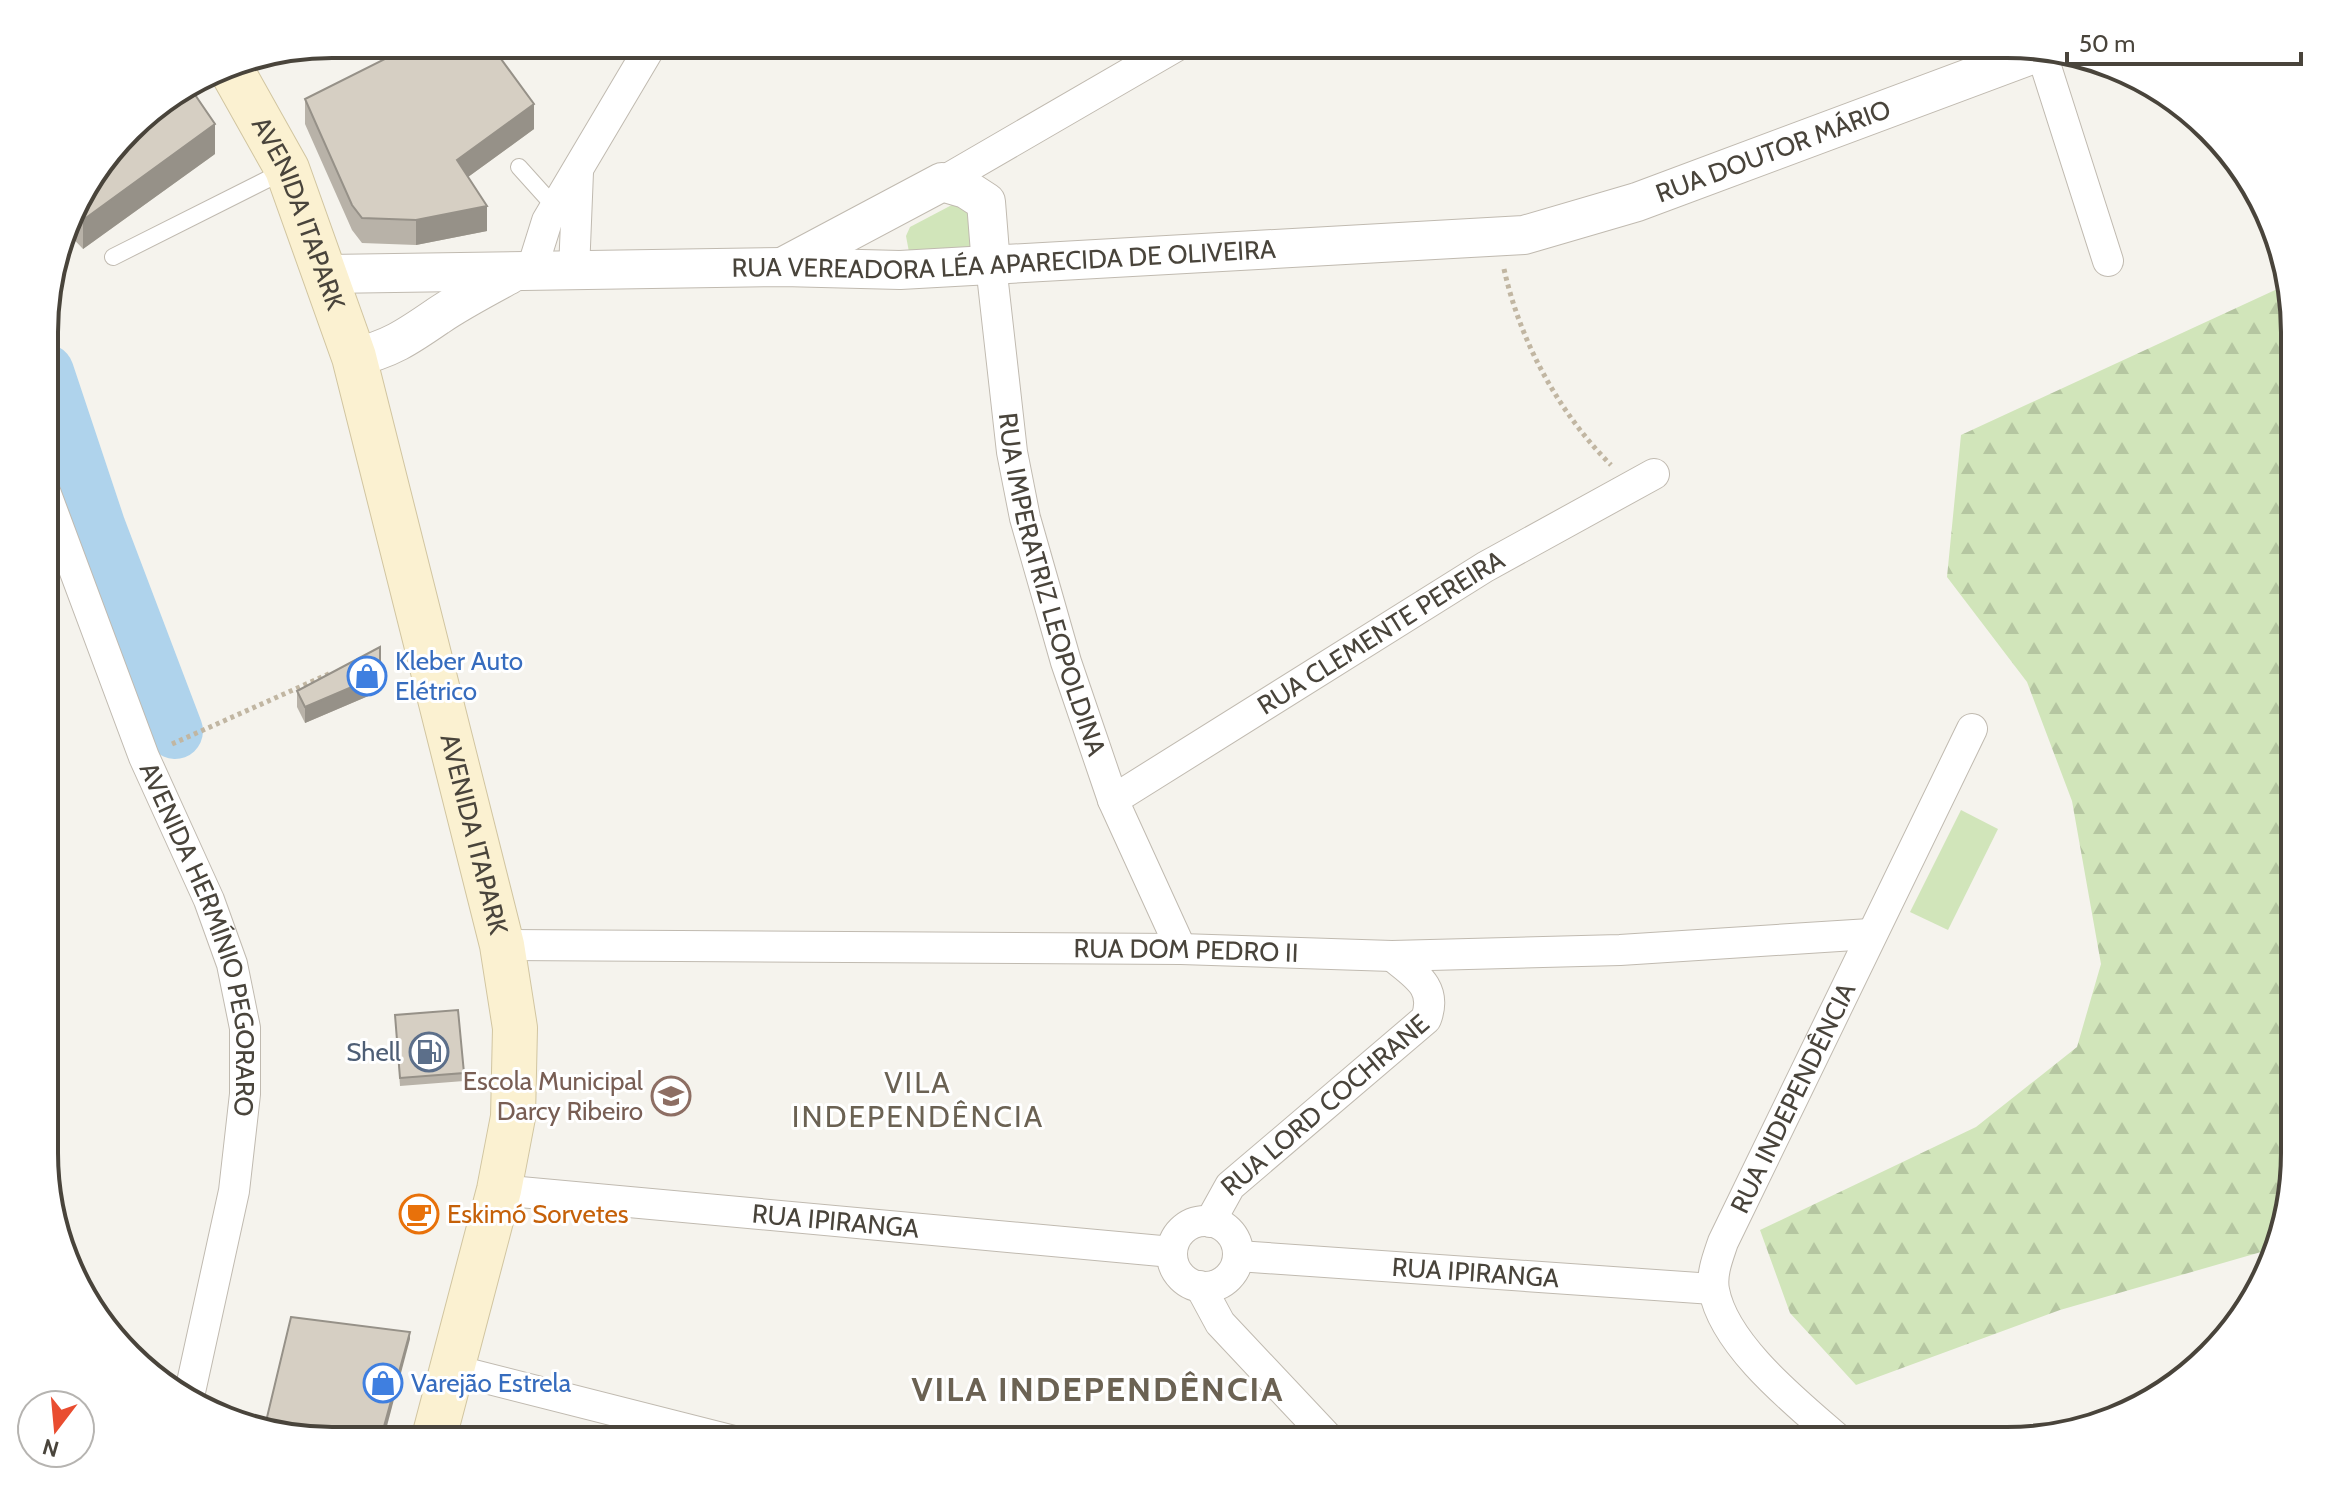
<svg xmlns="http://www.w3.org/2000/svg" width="2339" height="1485" viewBox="0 0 2339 1485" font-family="Cabin,sans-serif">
  <defs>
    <pattern id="forest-firs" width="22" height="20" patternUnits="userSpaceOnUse" patternTransform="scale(2)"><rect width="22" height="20" fill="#d1e5ba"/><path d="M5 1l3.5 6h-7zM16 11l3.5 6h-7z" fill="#b5c6a1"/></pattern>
  </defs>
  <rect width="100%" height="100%" fill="#f5f3ed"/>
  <polygon fill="url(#forest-firs)" points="2286,285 2294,313 2294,1172 2268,1250 2060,1310 1856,1385 1790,1313 1760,1230 1976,1127 2077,1047 2101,964 2072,801 2027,682 1947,577 1961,435"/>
  <g fill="#d1e5ba">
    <polygon points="967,197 980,252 909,252 906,236 910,227"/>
    <polygon points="1961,810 1998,829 1948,930 1910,912"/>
  </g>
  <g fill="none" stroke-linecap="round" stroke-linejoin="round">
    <polyline stroke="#afd3ec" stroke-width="56" points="46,372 98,528 175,731"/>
    <defs>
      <g id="service">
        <polyline points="519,167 555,207"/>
        <polyline points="113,257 286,170"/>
      </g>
      <g id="minor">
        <polyline points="2040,48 2108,261"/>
        <polyline points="942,182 1180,44"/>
        <path id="s1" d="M 991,265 L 1012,452 L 1025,518 L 1066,662 L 1113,800 L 1181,949"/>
        <polyline points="574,271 578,172"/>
        <polyline points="531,272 547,221 652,44"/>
        <path id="s2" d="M 46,494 L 144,757 L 209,900 L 232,964 L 245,1028 L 245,1094 L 234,1191 L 188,1401"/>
        <path id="s3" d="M 1113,800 L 1485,567 L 1654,474"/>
        <path id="s4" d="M 502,945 L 1181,949 L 1392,956 L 1620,950 L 1870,934"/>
        <path id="s5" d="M 499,1190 L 1172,1252"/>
        <circle cx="1205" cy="1254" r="33"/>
        <path id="s6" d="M 1210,1222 L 1230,1186 L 1426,1019 C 1438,987 1415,975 1392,956"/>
        <path id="s7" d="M 1238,1256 L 1713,1289"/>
        <polyline points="1200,1286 1220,1323 1331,1441"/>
        <polyline points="450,1369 734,1441"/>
        <path id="s8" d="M 1839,1440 C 1798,1404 1724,1346 1714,1290 C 1711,1274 1718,1257 1723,1242 L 1972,729"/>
      </g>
      <g id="tertiary">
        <polyline points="786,265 942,182 966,189 986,202 991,265"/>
        <path id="s9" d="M 328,274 L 783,267 L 900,270 L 1524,235 L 1637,202 L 2047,49"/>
        <path d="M 354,357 C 389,350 409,336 438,316 C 460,301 485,288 509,275"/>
      </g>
      <g id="secondary">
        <path id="s10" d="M 228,64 L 287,169 L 354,357 L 502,945 L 515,1028 L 513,1117 L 499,1190 L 433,1441"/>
      </g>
    </defs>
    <use href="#service" stroke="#c0bab0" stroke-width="18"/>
    <use href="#minor" stroke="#c0bab0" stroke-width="32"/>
    <use href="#tertiary" stroke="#c0bab0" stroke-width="40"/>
    <use href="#secondary" stroke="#d1c5a0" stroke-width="46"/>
    <g stroke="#c1b6a2" stroke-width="5" stroke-dasharray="4 4" stroke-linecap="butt">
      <path d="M 1504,269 C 1520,341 1558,412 1611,465"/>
      <polyline points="172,744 331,673"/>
    </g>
    <use href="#service" stroke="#fff" stroke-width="16"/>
    <use href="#minor" stroke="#fff" stroke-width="30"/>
    <use href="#tertiary" stroke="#fff" stroke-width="38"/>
    <use href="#secondary" stroke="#fbf1d1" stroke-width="44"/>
  </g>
  <g fill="#b8b2a8">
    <polygon points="371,44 490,44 534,129 468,177 487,231 416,245 362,243 352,230 305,124 305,99 383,60"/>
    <polygon points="215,154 83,249 66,231 74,204"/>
    <polygon points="297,691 380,691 305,723 297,707"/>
    <polygon points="395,1015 464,1073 464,1081 400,1086"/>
  </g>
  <g fill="#969188">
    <polygon points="534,104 534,129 457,185 457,160"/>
    <polygon points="215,124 215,154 83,249 83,220"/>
    <polygon points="487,206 487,231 416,245 416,220"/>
    <polygon points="380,675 380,691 305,723 305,707"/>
    <polygon points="410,1332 410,1339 383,1441 380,1441"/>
  </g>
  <g fill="#d6cfc3" stroke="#969188" stroke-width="2">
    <polygon points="390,44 490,44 534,104 457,160 487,206 416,220 362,218 352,205 305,99 397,53"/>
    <polygon points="189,86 215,124 83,220 72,209 74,204 142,116"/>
    <polygon points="380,647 380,675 305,707 297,691"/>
    <polygon points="458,1010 464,1073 400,1078 395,1015"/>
    <polygon points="291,1317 410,1332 380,1441 331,1441 264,1430"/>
  </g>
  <defs>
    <symbol id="shop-ring" viewBox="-11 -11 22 22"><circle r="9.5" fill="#fff" stroke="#3f7fe0" stroke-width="1.5"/><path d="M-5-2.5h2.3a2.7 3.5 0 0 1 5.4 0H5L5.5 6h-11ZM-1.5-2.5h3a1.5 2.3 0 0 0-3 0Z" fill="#3f7fe0"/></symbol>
    <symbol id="fuel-ring" viewBox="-11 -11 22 22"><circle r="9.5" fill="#fff" stroke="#5c6f8a" stroke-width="1.5"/><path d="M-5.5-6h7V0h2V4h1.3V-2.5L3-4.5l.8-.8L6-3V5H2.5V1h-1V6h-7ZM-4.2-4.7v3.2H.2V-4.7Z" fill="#5c6f8a"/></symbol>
    <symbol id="school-ring" viewBox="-11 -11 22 22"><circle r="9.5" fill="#fff" stroke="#8d6e63" stroke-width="1.5"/><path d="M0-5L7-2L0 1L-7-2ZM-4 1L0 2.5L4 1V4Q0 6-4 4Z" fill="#8d6e63"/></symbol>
    <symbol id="cafe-ring" viewBox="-11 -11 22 22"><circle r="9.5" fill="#fff" stroke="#e8710a" stroke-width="1.5"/><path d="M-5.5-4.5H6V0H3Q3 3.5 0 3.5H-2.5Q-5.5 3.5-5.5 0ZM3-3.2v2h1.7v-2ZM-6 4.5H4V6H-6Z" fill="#e8710a"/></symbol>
  </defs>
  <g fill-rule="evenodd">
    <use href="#shop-ring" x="345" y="654" width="44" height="44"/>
    <use href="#fuel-ring" x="407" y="1030" width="44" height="44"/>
    <use href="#school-ring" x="649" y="1074" width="44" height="44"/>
    <use href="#cafe-ring" x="397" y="1192" width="44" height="44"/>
    <use href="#shop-ring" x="361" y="1361" width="44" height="44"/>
  </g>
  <g text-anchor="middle" stroke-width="6" stroke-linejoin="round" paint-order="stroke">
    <g font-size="26" fill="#49443b" stroke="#fff">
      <text dy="9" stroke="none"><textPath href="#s9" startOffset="1460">RUA DOUTOR MÁRIO</textPath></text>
      <text dy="9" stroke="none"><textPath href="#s10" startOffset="166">AVENIDA ITAPARK</textPath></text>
      <text dy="9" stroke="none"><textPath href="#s9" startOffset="676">RUA VEREADORA LÉA APARECIDA DE OLIVEIRA</textPath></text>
      <text dy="9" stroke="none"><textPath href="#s1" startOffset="326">RUA IMPERATRIZ LEOPOLDINA</textPath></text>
      <text dy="9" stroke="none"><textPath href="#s3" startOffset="316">RUA CLEMENTE PEREIRA</textPath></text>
      <text dy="9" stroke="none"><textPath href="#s10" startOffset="812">AVENIDA ITAPARK</textPath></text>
      <text dy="9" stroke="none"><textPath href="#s2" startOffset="474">AVENIDA HERMÍNIO PEGORARO</textPath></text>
      <text dy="9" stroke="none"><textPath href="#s4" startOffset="684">RUA DOM PEDRO II</textPath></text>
      <text dy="9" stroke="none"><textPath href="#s8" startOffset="408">RUA INDEPENDÊNCIA</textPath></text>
      <text dy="9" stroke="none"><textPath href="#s6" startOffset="166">RUA LORD COCHRANE</textPath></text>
      <text dy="9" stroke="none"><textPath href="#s5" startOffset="338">RUA IPIRANGA</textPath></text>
      <text dy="9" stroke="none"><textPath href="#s7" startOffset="238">RUA IPIRANGA</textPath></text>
    </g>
    <g font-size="26" fill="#366cbe" stroke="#fff" text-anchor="start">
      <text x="395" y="670">Kleber Auto<tspan x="395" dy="30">Elétrico</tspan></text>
      <text x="411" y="1392">Varejão Estrela</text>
    </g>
    <g font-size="26" fill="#4e5e75" stroke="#fff" text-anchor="end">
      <text x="401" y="1061">Shell</text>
    </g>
    <g font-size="26" fill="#785e54" stroke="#fff" text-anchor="end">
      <text x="643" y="1090">Escola Municipal<tspan x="643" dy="30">Darcy Ribeiro</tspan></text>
    </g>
    <g font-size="26" fill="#c56008" stroke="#fff" text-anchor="start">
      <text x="447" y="1223">Eskimó Sorvetes</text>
    </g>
    <g font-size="30" letter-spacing="2" fill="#6b6253" stroke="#fff">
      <text x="918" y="1093">VILA<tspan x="918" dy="34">INDEPENDÊNCIA</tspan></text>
    </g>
    <g font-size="34" font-weight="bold" letter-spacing="2" fill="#6b6253" stroke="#fff">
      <text x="1098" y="1401">VILA INDEPENDÊNCIA</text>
    </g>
  </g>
  <path d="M0 0H2339V1485H0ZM332 58H2007A274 274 0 0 1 2281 332V1153A274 274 0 0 1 2007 1427H332A274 274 0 0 1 58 1153V332A274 274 0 0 1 332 58Z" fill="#fff" fill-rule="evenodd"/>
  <path fill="none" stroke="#49443b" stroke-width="4" d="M332 58H2007A274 274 0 0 1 2281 332V1153A274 274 0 0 1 2007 1427H332A274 274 0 0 1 58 1153V332A274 274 0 0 1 332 58Z"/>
  <g transform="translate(56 1429) rotate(196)"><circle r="38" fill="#ffffff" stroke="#b6b4b1" stroke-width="2"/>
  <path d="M0-6L14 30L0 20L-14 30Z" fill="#e94d30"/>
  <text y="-12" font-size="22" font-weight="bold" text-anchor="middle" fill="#49443b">N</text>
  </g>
  <path d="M2067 52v12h234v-12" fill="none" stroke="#49443b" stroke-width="4"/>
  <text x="2079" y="52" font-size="24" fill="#49443b" stroke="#ffffff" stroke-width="6" paint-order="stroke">50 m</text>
</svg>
